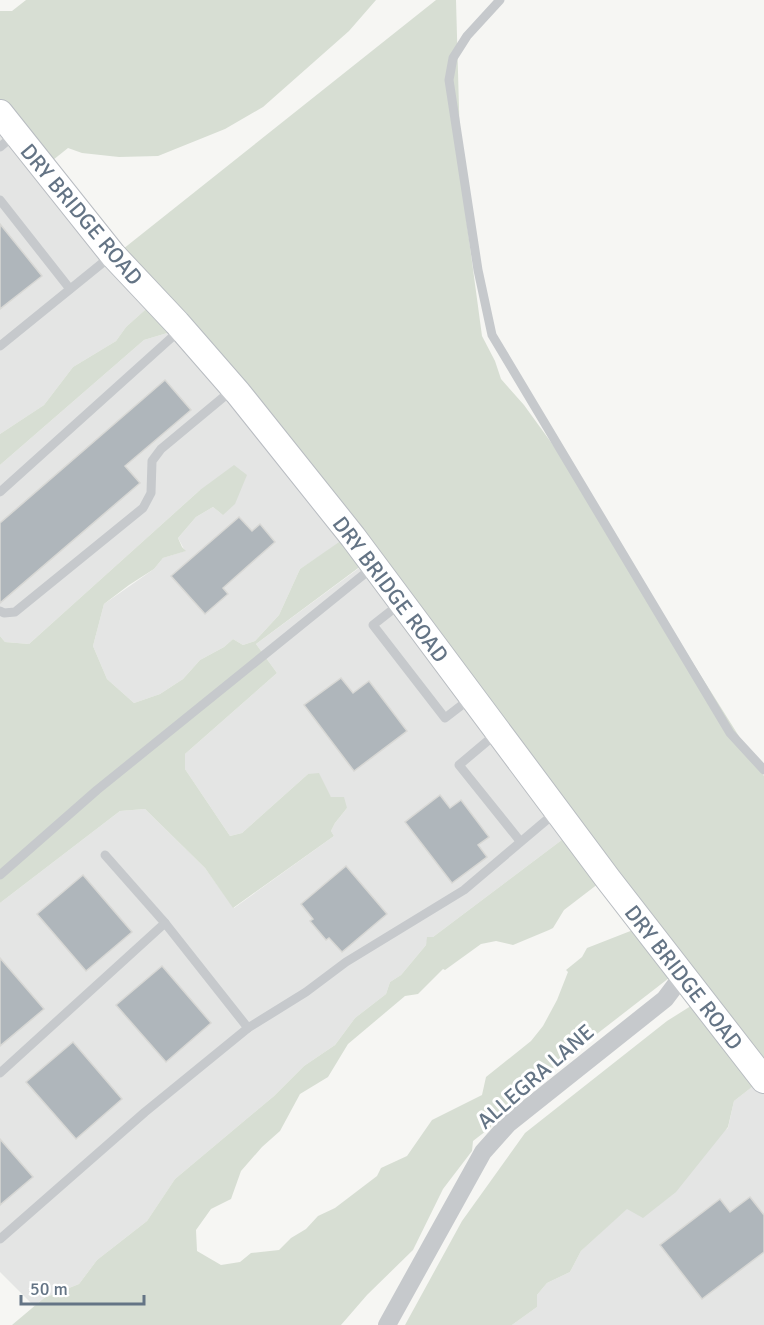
<svg xmlns="http://www.w3.org/2000/svg" width="764" height="1325" viewBox="0 0 764 1325" font-family="Signika,sans-serif">
  <rect width="100%" height="100%" fill="#f6f6f3"/>
  <g fill="#e4e5e4">
    <polygon points="0,123 155,301 126,327 116,341 73,367 44,405 0,434"/>
    <polygon points="174,331 350,536 300,569 279,615 255,641 243,645 233,639 224,647 200,660 183,679 160,694 134,703 107,679 93,646 104,604 154,569 163,558 185,551 178,538 196,517 213,507 223,515 200,490 29,644 5,642 0,636 0,465 144,340"/>
    <polygon points="370,560 571,833 433,937 428,937 426,945 401,975 390,982 386,994 355,1018 335,1045 304,1066 274,1096 175,1179 147,1221 97,1260 79,1284 44,1298 34,1306 0,1272 0,903 120,811 145,809 205,868 234,908 334,836 331,831 335,823 347,808 331,797 308,774 242,833 230,836 185,769 185,754 277,673 256,644"/>
    <polygon points="761,1080 764,1082 764,1325 512,1325 537,1307 537,1295 547,1283 570,1272 581,1251 627,1208 728,1128 734,1101"/>
  </g>
  <g fill="#d7ded3" fill-rule="evenodd">
    <polygon points="26,0 376,0 349,31 263,107 225,129 158,156 119,157 82,153 68,148 43,168 0,123 0,11 12,11"/>
    <path d="M 436,0 L 456,0 L 461,180 L 482,336 L 495,361 L 501,379 L 524,405 L 574,474 L 764,776 L 764,1082 L 761,1080 L 734,1101 L 728,1127 L 676,1192 L 643,1218 L 627,1209 L 581,1251 L 570,1272 L 547,1283 L 537,1295 L 537,1307 L 512,1325 L 405,1325 L 462,1221 L 525,1133 L 667,1021 L 702,999 L 678,971 L 553,1068 L 490,1121 L 491,1127 L 473,1141 L 472,1151 L 443,1189 L 413,1250 L 367,1295 L 341,1325 L 12,1325 L 44,1298 L 79,1284 L 97,1260 L 147,1221 L 175,1179 L 274,1096 L 304,1066 L 335,1045 L 355,1018 L 386,994 L 390,982 L 401,975 L 426,945 L 427,937 L 433,937 L 571,833 L 369,560 L 256,644 L 277,673 L 185,754 L 185,769 L 230,836 L 242,833 L 308,774 L 319,773 L 331,797 L 344,797 L 347,808 L 335,823 L 331,831 L 334,836 L 233,908 L 205,868 L 145,809 L 120,811 L 0,903 L 0,636 L 5,642 L 29,644 L 200,490 L 234,465 L 247,475 L 235,504 L 223,515 L 213,507 L 196,517 L 178,538 L 182,547 L 186,551 L 163,558 L 154,569 L 129,585 L 104,604 L 93,646 L 107,679 L 134,703 L 160,694 L 183,679 L 200,660 L 224,647 L 233,639 L 243,645 L 255,641 L 279,615 L 300,569 L 345,538 L 174,331 L 144,340 L 0,465 L 0,434 L 44,405 L 73,367 L 116,341 L 126,327 L 155,301 L 118,253 ZM 607,877 L 633,930 L 587,948 L 582,957 L 566,970 L 568,972 L 557,1000 L 543,1026 L 531,1041 L 486,1077 L 482,1095 L 432,1120 L 407,1156 L 381,1168 L 377,1176 L 335,1208 L 318,1216 L 306,1229 L 291,1238 L 279,1250 L 251,1253 L 240,1262 L 221,1265 L 197,1251 L 196,1230 L 211,1209 L 231,1199 L 241,1171 L 262,1147 L 280,1131 L 300,1094 L 328,1077 L 348,1044 L 405,996 L 418,994 L 443,969 L 445,970 L 481,944 L 496,941 L 513,945 L 549,930 L 553,928 L 564,910 Z"/>
  </g>
  <g fill="#afb6bb" stroke="#d8d8d5" stroke-width="1.5">
    <polygon points="0,224 42,276 0,309"/>
    <polygon points="165,380 191,410 125,466 140,483 0,603 0,523"/>
    <polygon points="239,517 252,531 260,524 275,542 223,588 228,594 205,614 171,576"/>
    <polygon points="341,678 353,693 369,681 407,731 354,771 304,705"/>
    <polygon points="440,795 450,808 461,800 489,837 478,845 487,857 452,883 405,822"/>
    <polygon points="346,866 387,914 342,952 329,938 326,940 310,921 313,919 301,904"/>
    <polygon points="83,875 132,932 86,971 37,914"/>
    <polygon points="0,958 44,1009 0,1046"/>
    <polygon points="162,966 211,1023 166,1062 116,1005"/>
    <polygon points="73,1042 122,1099 76,1139 26,1082"/>
    <polygon points="0,1139 33,1177 0,1205"/>
    <polygon points="750,1197 764,1215 764,1252 702,1299 660,1245 720,1199 730,1212"/>
  </g>
  <g fill="none" stroke-linecap="round" stroke-linejoin="round">
    <defs>
      <polyline id="secondary" points="0,113 113,255 177,323 238,393 353,537 608,879 764,1080"/>
    </defs>
    <use href="#secondary" stroke="#b8bcc1" stroke-width="28"/>
    <g stroke="#c6c9cc" stroke-width="9">
      <polyline points="500,0 467,36 453,58 449,80 478,270 492,335 730,733 764,770"/>
      <polyline points="0,147 14,135"/>
      <polyline points="0,200 70,289"/>
      <polyline points="0,346 111,256"/>
      <polyline points="0,492 180,330"/>
      <polyline points="401,603 373,625 445,718 471,698"/>
      <polyline points="0,611 4,613 15,612 143,508 151,493 152,461 161,449 232,390"/>
      <polyline points="497,733 459,765 520,841"/>
      <polyline points="105,855 165,923"/>
      <polyline points="0,875 97,790 373,567"/>
      <polyline points="0,1073 165,923 248,1028"/>
      <polyline points="0,1239 145,1112 248,1028 306,992 346,962 464,890 556,812"/>
    </g>
    <polyline stroke="#c6c9cc" stroke-width="18" points="387,1325 483,1152 508,1124 665,999 683,975"/>
    <use href="#secondary" stroke="#fff" stroke-width="26"/>
  </g>
  <g text-anchor="middle" stroke-width="6" stroke-linejoin="round" paint-order="stroke">
    <g font-size="22" fill="#647485" stroke="#fff">
      <text transform="translate(82 214) rotate(50)" y="8">DRY BRIDGE ROAD</text>
      <text transform="translate(391 589) rotate(53)" y="8">DRY BRIDGE ROAD</text>
      <text transform="translate(684 977) rotate(52)" y="8">DRY BRIDGE ROAD</text>
      <text transform="translate(535 1076) rotate(-41)" y="8">ALLEGRA LANE</text>
    </g>
  </g>
  <path d="M21 1295v9h123v-9" fill="none" stroke="#647485" stroke-width="3"/>
  <text x="30" y="1295" font-size="18" fill="#647485" stroke="#ffffff" stroke-width="4.5" paint-order="stroke">50 m</text>
</svg>
